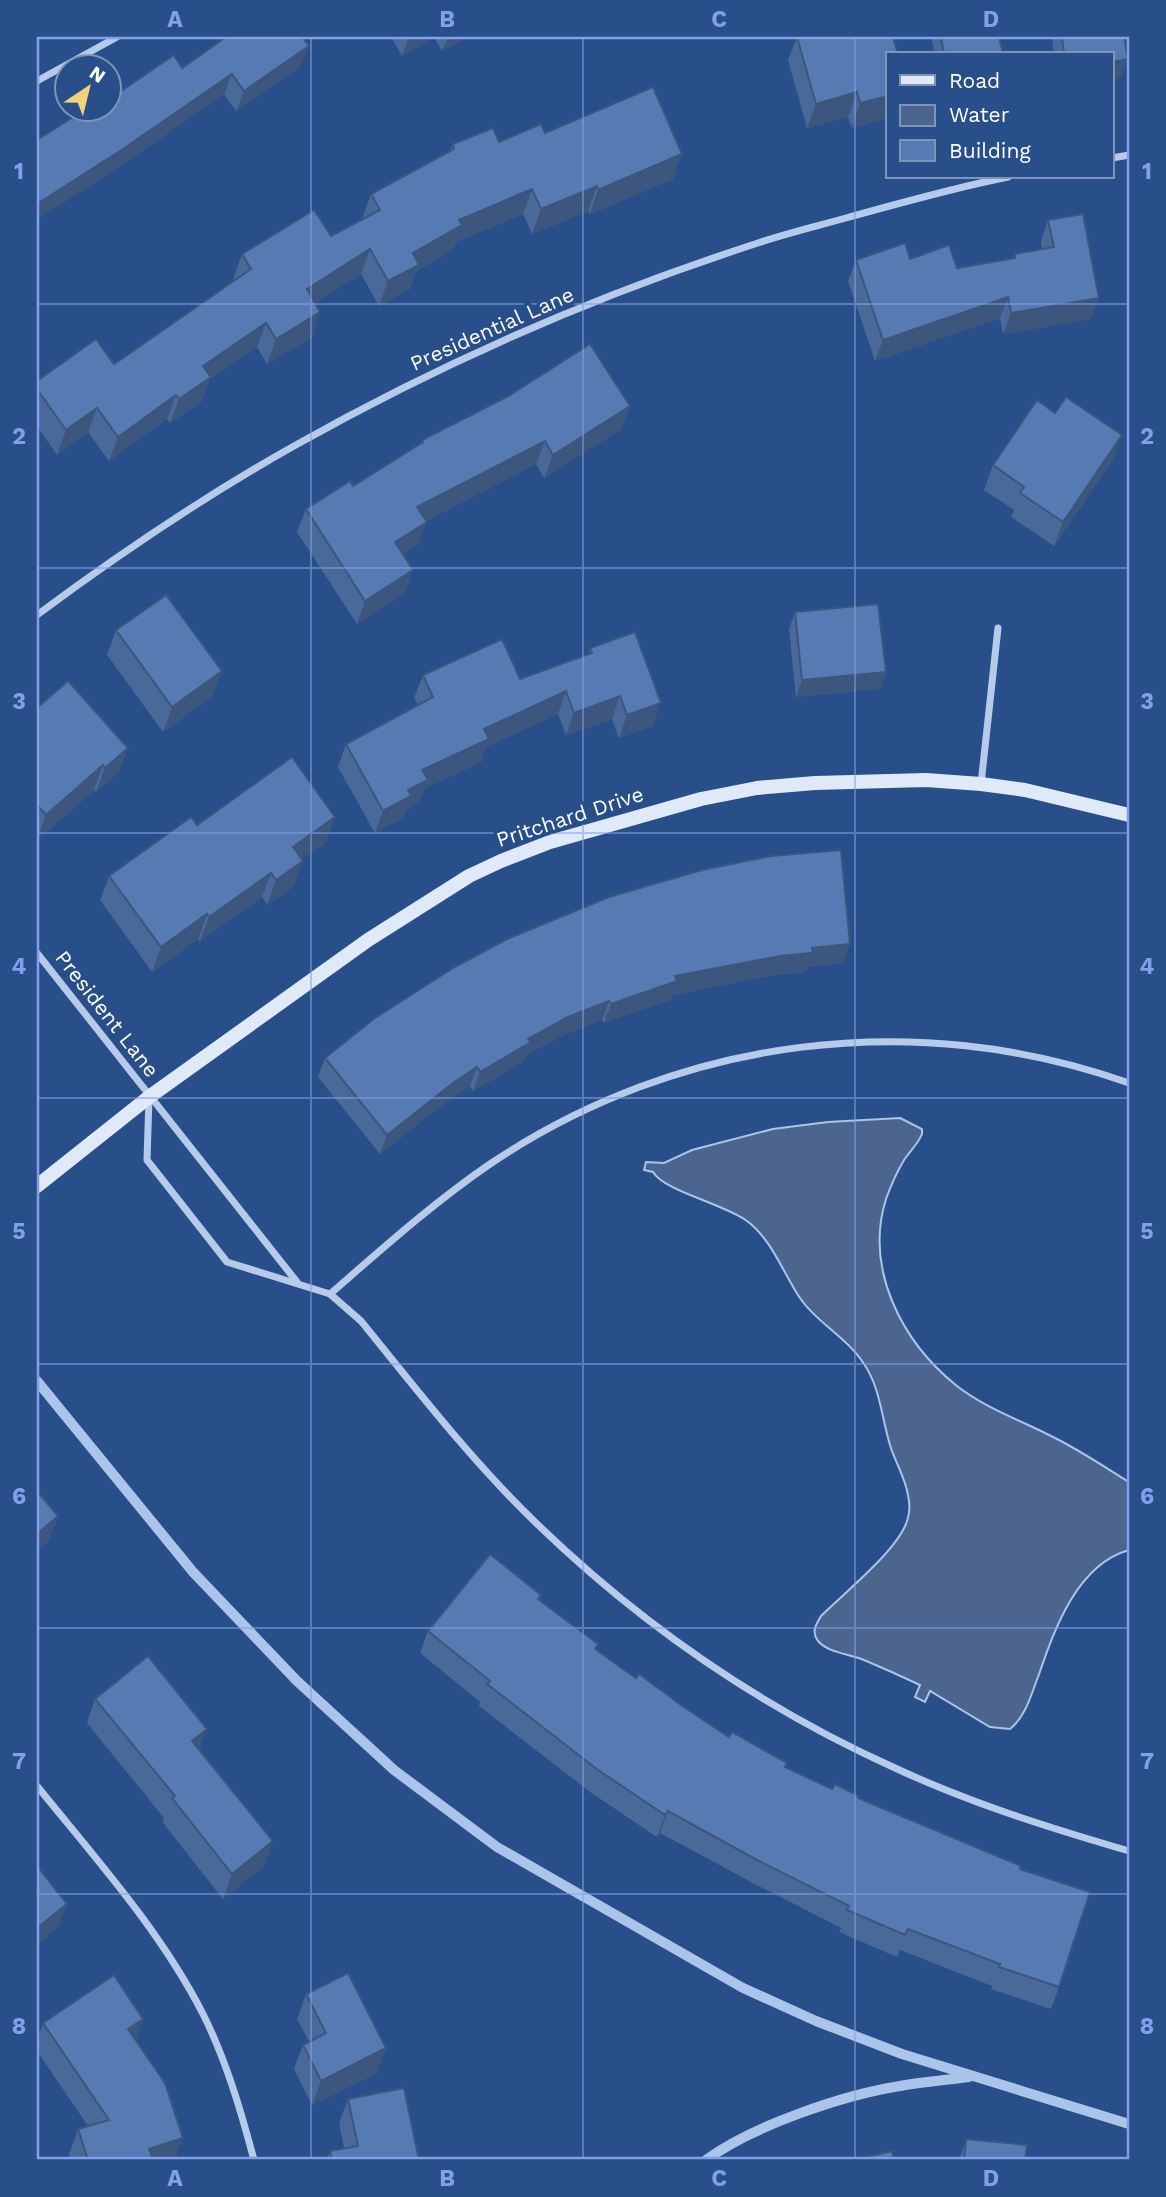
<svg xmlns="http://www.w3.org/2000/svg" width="1166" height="2197" viewBox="0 0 1166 2197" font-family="'Work Sans',sans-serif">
  <rect width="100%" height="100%" fill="#284f89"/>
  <path fill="#4b658f" stroke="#aac5e9" stroke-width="2" d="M 900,1118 L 922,1129 L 922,1134 C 918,1144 910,1151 904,1160 C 897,1172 891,1185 886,1199 C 864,1269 902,1342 957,1386 C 985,1408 1020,1420 1051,1436 C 1078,1449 1103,1466 1129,1482 L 1129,1550 C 1076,1565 1054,1631 1038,1677 C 1031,1695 1026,1716 1010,1729 L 990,1727 L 930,1691 L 925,1702 L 915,1697 L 920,1685 C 901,1676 883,1668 864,1660 C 851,1654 828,1653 818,1641 C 811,1631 816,1625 821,1616 C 844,1593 898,1550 907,1521 C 910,1513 910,1504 908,1495 C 905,1477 895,1462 890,1445 C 882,1419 880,1387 864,1364 C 847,1337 815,1322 798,1295 C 782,1270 771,1239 747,1221 C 724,1204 664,1191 653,1172 L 644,1170 L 646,1162 L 664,1163 L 692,1150 L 773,1129 L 828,1122 Z"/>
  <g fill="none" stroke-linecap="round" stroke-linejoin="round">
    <g stroke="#aac5e9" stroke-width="10">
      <polyline points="37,1381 193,1572 297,1681 394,1770 497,1847 743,1988 816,2021 902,2054 1129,2124"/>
      <path d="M 706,2160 C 752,2126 843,2095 900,2086 C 923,2082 946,2080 969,2077"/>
    </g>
    <g stroke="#b5cbe9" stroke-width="7">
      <polyline points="37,81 117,37"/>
      <polyline points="1112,158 1129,155"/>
      <path d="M 37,615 C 119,554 205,496 294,446 C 441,363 597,295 758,243 C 787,233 817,226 846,218 C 900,203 953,188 1008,177"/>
      <polyline points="981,784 998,628"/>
      <polyline points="37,953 297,1282"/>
      <path d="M 149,1098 L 147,1160 L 227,1262 L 330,1294 L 361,1321 C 417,1390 471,1460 534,1521 C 639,1623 762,1708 895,1768 C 970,1803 1050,1828 1129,1851"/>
      <path d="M 330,1294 C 382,1249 433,1203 490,1164 C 679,1037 915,1007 1129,1083"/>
      <path d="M 37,1786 C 96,1859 160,1930 203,2014 C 226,2060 241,2111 254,2160"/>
    </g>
    <polyline stroke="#dfe9f8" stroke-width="14" points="37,1186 149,1097 368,940 469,876 501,861 550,842 701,799 757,788 815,783 926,780 981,784 1025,790 1129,815"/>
  </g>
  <g fill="#496a99">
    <polygon points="391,37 467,37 442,51 434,37 402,56"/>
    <polygon points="797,37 893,37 888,54 888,118 852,128 848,117 807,128 788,60"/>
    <polygon points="931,37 999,37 1003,54 935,54"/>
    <polygon points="1052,37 1129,37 1129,50 1127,51 1121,78 1112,54 1054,54"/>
    <polygon points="301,66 236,111 224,94 116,169 37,219 37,140 182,68"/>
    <polygon points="545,133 673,179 590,214 588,211 532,234 523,214 456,242 453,250 417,270 410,289 379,306 361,274 315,303 312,337 267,364 257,347 209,380 202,401 170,423 167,419 109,461 88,432 57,455 37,426 37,381 114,364 234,281 233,279 242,254 331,236 362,219 371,194 450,151 453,144 499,142"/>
    <polygon points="1048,220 1091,319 1003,334 1000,318 875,361 848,281 856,260 957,268 1013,259 1015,254 1042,249 1041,241"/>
    <polygon points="630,406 621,429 544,478 536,464 426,521 418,544 403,554 413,570 405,593 357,624 297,532 306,509 353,486 421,443 422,440"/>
    <polygon points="1113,459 1054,546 1011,517 1014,510 984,490 993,465"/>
    <polygon points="795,612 886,672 880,689 796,697 789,629"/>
    <polygon points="116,630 213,696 163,732 107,655"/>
    <polygon points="590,648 653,726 619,738 612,719 566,735 558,714 486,747 481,762 425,788 419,803 406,810 402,818 375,833 338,767 346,744 418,705 414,698 423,675 520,679 588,654"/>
    <polygon points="37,708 119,772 96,792 94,790 37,840"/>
    <polygon points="197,825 326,842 302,859 294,886 267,905 262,897 200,941 198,939 152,972 100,900 109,876"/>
    <polygon points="843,963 808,967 806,972 773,975 672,995 670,1000 604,1023 602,1020 561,1036 526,1055 524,1061 473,1091 470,1086 446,1102 380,1154 318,1077 325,1058 453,968"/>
    <polygon points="541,1595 540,1600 598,1644 596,1650 636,1678 681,1705 729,1737 787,1763 786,1767 832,1789 859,1798 1020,1869 1059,1987 1051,2009 991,1989 992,1986 900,1950 897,1957 839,1932 841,1928 751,1882 660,1833 657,1837 590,1792 479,1706 480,1702 420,1653 428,1631"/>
    <polygon points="95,1699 199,1749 264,1866 223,1899 163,1823 164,1818 87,1723"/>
    <polygon points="306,1994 386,2048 377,2073 312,2105 294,2069 303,2045 309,2042 297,2019"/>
    <polygon points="143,2019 136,2040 175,2160 71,2160 69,2154 78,2129 88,2126 37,2051 37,2040 43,2023"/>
    <polygon points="348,2099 419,2160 327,2160 330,2151 344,2148 339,2123"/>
    <polygon points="966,2139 1025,2160 959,2160"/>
  </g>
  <g fill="#3c567d">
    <polygon points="409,37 434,37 402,56"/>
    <polygon points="448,37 467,37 442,51"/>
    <polygon points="1122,37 1129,37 1129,50 1117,52"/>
    <polygon points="309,46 301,66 236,111 244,91"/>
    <polygon points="1128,59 1121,78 1112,80 1112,62"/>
    <polygon points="232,74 224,94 116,169 37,219 37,204"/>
    <polygon points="857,92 848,117 807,128 816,104"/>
    <polygon points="888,96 888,118 852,128 860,103"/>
    <polygon points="682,154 673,179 590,214 598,190"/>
    <polygon points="597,186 588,211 532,234 541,209"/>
    <polygon points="532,189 523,214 456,242 453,250 417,270 410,289 379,306 388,281 413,253 459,220"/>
    <polygon points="370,249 361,274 298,314 307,289"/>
    <polygon points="1008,297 1000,318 875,361 883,340"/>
    <polygon points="1099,298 1091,319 1003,334 1011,313"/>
    <polygon points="320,312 312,337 267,364 276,339"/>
    <polygon points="266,323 257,347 209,380 202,401 170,423 179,399 203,366"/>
    <polygon points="176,395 167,419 109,461 118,437"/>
    <polygon points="630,406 621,429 544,478 553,455"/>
    <polygon points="97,408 88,432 57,455 66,430"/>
    <polygon points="1122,435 1113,459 1054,546 1063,522"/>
    <polygon points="545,441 536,464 409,530 417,507"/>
    <polygon points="427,522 418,544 387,565 395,542"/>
    <polygon points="413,570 405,593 357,624 365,601"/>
    <polygon points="222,671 213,696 163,732 172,707"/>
    <polygon points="886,672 880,689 796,697 802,680"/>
    <polygon points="566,691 558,714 486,747 481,762 425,788 419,803 406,810 402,818 375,833 383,811 408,790 422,770 484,729"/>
    <polygon points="620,696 612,719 566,735 574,713"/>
    <polygon points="661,703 653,726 619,738 627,715"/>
    <polygon points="128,748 119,772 96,792 105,768"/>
    <polygon points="103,765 94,790 37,840 46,815"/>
    <polygon points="335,817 326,842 284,872 293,847"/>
    <polygon points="303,861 294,886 267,905 276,880"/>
    <polygon points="271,873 262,897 200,941 209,917"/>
    <polygon points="207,914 198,939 152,972 161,947"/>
    <polygon points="850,944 843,963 808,967 806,972 773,975 672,995 670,1000 604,1023 611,1004 675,976 812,948"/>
    <polygon points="609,1001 602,1020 561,1036 526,1055 524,1061 473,1091 480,1072 528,1039 568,1017"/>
    <polygon points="477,1067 470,1086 446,1102 380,1154 387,1135 453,1083"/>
    <polygon points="58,1516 49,1541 37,1551 37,1534"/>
    <polygon points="207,1729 198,1753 192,1741"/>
    <polygon points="668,1811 660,1833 657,1837 665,1815"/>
    <polygon points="273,1841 264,1866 223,1899 232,1874"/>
    <polygon points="67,1904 58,1928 37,1945 37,1928"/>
    <polygon points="143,2019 134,2044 128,2029"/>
    <polygon points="386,2048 377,2073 312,2105 321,2081"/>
    <polygon points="183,2138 175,2160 145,2160 149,2149"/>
  </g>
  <g fill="#557bb2" stroke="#3c567d" stroke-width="2">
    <polygon points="226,37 302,37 309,46 244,91 232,74 123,149 37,204 37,140 78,114 81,119 96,108 108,108 108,100 174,55 182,68"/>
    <polygon points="797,37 893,37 898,54 888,54 888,96 860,103 857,92 816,104"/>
    <polygon points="941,37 999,37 1003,54 944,54"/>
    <polygon points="1062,37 1124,37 1128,59 1112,62 1112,54 1064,54"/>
    <polygon points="653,87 682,154 598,190 597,186 541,209 532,189 459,220 462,225 413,253 419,265 388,281 370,249 307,289 320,312 276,339 266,323 203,366 211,377 179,399 176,395 118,437 97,408 66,430 37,389 37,381 96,339 114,364 251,269 242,254 314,210 331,236 380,210 371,194 454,149 453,144 493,128 499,142 541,124 545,133"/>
    <polygon points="1083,214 1099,298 1011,313 1008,297 883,340 856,260 905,243 910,259 949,245 957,268 1015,258 1015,254 1054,247 1048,220"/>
    <polygon points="590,344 630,406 553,455 545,441 417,507 427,522 395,542 413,570 365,601 306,509 350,481 353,486 423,442 422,440 507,397"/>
    <polygon points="1066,397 1122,435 1063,522 1020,493 1024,487 993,465 1037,400 1055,413"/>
    <polygon points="166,595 222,671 172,707 116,630"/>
    <polygon points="878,604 886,672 802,680 795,612"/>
    <polygon points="635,632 661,703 627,715 620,696 574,713 566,691 484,729 489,739 422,770 428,780 408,790 411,796 383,811 346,744 433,697 423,675 502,639 520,679 592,653 590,648"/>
    <polygon points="68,681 128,748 105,768 103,765 46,815 37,805 37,708"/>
    <polygon points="292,757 335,817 293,847 303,861 276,880 271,873 209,917 207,914 161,947 109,876 191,817 197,825"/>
    <polygon points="841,850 850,944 812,948 813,953 780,956 675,976 677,981 611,1004 609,1001 568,1017 528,1039 531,1042 480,1072 477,1067 453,1083 387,1135 325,1058 375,1018 453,968 507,939 609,897 702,870 771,856"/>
    <polygon points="37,1491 58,1516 37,1534"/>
    <polygon points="490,1554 541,1595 538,1599 598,1644 595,1649 636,1678 639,1674 681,1705 729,1737 732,1732 787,1763 785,1767 832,1789 835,1784 859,1796 858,1798 1021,1866 1020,1869 1090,1892 1059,1987 999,1967 1000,1964 908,1929 905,1935 847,1910 849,1906 759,1861 668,1811 665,1815 598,1770 487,1684 490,1681 428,1631"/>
    <polygon points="148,1656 207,1729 192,1741 273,1841 232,1874 172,1798 175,1796 95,1699"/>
    <polygon points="37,1866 67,1904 37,1928"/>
    <polygon points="348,1973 386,2048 321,2081 303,2045 326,2033 306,1994"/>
    <polygon points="114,1975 143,2019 128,2029 165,2083 183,2138 149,2149 153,2160 88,2160 78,2129 109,2120 43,2023"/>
    <polygon points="404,2088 419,2160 332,2160 330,2151 358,2146 348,2099"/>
    <polygon points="966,2139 1027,2145 1025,2160 964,2160"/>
    <polygon points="892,2151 894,2160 867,2160 866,2157"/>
  </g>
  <path fill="none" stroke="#839eea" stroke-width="2" stroke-opacity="0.55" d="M 311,37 L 311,2160M 583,37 L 583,2160M 855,37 L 855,2160M 37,304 L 1129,304M 37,568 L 1129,568M 37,833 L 1129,833M 37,1098 L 1129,1098M 37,1364 L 1129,1364M 37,1628 L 1129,1628M 37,1894 L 1129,1894"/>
  <g text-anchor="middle" stroke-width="7" stroke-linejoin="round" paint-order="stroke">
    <g font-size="21" fill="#fff" stroke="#284f89">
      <text transform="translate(492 329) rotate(-24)" y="7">Presidential Lane</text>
      <text transform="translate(570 817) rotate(-18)" y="7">Pritchard Drive</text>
      <text transform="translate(107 1014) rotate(52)" y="7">President Lane</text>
    </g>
  </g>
  <rect width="1166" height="2197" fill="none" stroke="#284f89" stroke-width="77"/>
  <rect x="886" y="52" width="228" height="126" fill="#284f89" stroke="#7e95b8" stroke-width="2"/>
  <rect x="900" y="75" width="35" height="10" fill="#dfe9f8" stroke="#7e95b8" stroke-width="2"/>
  <text x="949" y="88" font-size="21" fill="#ffffff">Road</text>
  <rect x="900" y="105" width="35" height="21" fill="#4b658f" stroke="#7e95b8" stroke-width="2"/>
  <text x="949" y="122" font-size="21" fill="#ffffff">Water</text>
  <rect x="900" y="140" width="35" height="21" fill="#557bb2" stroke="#7e95b8" stroke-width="2"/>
  <text x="949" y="158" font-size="21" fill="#ffffff">Building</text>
  <g transform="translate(88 88) rotate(35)"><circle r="33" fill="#284f89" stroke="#7e95b8" stroke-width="2"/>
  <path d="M0-5L12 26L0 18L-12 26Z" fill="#f0d37c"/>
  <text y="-10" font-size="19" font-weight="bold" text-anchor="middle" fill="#ffffff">N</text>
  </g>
  <rect x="38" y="38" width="1090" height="2120" fill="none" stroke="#839eea" stroke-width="2.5"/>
  <g font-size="23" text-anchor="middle" font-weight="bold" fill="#839eea">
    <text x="175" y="27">A</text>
    <text x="447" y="27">B</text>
    <text x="719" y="27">C</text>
    <text x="991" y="27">D</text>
    <text x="19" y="179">1</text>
    <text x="1147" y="179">1</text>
    <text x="19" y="444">2</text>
    <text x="1147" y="444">2</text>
    <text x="19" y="709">3</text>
    <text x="1147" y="709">3</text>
    <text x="19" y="974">4</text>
    <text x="1147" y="974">4</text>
    <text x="19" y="1239">5</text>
    <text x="1147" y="1239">5</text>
    <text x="19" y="1504">6</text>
    <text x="1147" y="1504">6</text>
    <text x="19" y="1769">7</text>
    <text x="1147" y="1769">7</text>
    <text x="19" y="2034">8</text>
    <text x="1147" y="2034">8</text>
    <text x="175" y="2186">A</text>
    <text x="447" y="2186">B</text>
    <text x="719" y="2186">C</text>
    <text x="991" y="2186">D</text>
  </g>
</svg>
